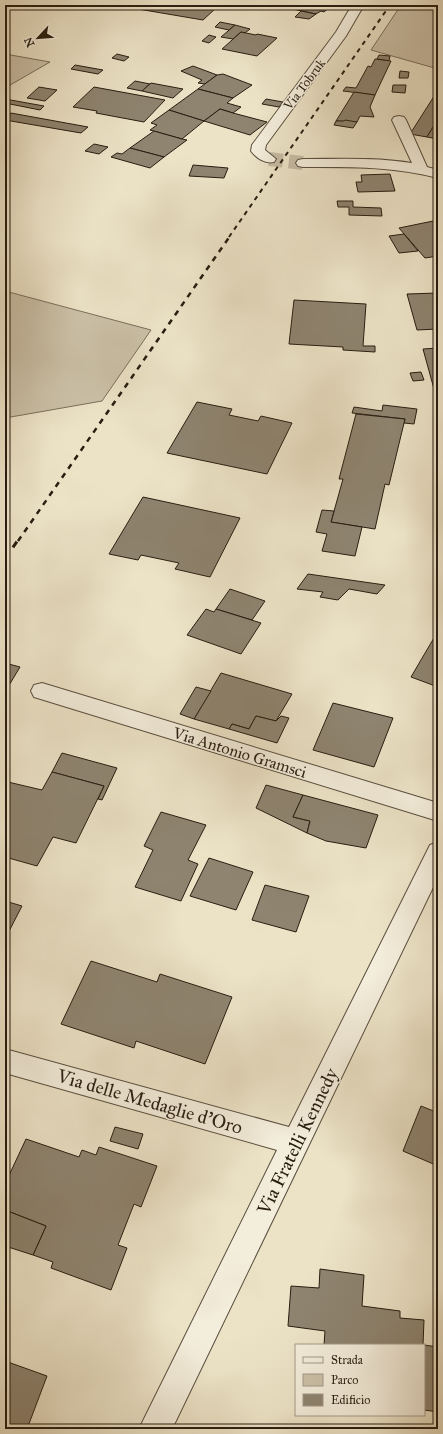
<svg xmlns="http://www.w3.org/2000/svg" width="443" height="1434" viewBox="0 0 443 1434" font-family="'IM FELL Great Primer',serif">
  <rect width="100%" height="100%" fill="#ece3c7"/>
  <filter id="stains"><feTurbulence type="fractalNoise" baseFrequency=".005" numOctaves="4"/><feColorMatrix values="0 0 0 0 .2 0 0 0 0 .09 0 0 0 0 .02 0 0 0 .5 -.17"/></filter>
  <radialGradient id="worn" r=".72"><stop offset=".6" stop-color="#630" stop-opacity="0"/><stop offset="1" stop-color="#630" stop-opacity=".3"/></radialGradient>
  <g fill="#cbc1a8" stroke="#7a6f5c">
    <polygon points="401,5 438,5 438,69 371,50"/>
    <polygon points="5,54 50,62 5,88"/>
    <polygon points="5,291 151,330 102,401 5,418"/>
  </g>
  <g fill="#8e8470" stroke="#281d11">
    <polygon points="142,5 201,5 216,8 203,20 138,9"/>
    <polygon points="286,5 332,5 324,12 321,11 316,14 283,7"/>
    <polygon points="301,11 316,14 309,19 295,17"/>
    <polygon points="220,22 235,25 229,30 215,27"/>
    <polygon points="235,25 250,29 245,33 241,32 233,39 221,37"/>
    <polygon points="241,32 256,35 257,34 277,38 257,56 222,49"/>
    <polygon points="209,35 216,37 209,43 202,41"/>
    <polygon points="117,54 129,57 124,61 112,58"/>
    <polygon points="379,55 390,56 389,61 377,59"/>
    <polygon points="375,59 391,61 375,95 343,91 346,87 356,88 368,66 371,67"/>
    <polygon points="75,65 103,70 98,74 71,69"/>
    <polygon points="193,66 217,75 205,84 198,83 202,80 181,71"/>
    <polygon points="400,71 409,72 408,78 399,78"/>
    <polygon points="223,74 252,85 233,98 198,89 217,75"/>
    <polygon points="135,81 150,84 142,91 127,88"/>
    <polygon points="151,83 183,89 173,98 142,91"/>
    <polygon points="393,85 406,85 405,93 392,92"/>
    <polygon points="39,87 57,90 45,101 27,98"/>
    <polygon points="94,87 165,100 144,122 96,113 97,111 73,107"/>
    <polygon points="198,89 233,98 227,103 241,107 233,113 220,109 204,121 169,110"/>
    <polygon points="438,90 438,119 427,137 410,134"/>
    <polygon points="354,92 375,95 370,107 374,117 360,116 357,122 336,121"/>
    <polygon points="5,99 44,106 40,110 5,103"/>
    <polygon points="266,99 283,102 279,107 262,104"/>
    <polygon points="220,109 233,113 267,122 250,135 204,121"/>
    <polygon points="169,110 204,121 182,139 150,130 157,125 151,123"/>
    <polygon points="11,113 88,127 81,133 5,120"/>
    <polygon points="438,119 438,139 427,137"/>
    <polygon points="345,120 357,122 353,128 334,125 336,121 344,121"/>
    <polygon points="154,131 182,139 187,140 164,157 130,148"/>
    <polygon points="94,144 108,147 99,154 85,151"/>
    <polygon points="130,148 164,157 150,168 111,157 117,153 122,154"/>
    <polygon points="193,165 228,168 224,178 189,176"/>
    <polygon points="390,174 395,191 358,192 356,182 362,182 361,175"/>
    <polygon points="337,201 353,201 353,207 381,208 382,216 349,215 349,207 338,207"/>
    <polygon points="438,220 438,256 425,258 399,228"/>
    <polygon points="404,234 418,251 399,253 389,236"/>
    <polygon points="438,293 438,329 417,330 407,294"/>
    <polygon points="294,300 366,304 363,346 375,346 375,352 343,350 343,347 289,344"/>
    <polygon points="438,348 438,389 434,389 423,349"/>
    <polygon points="421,372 424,380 413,381 410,373"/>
    <polygon points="197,402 232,409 229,415 258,421 261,416 292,423 267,474 167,453"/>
    <polygon points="383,405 417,409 414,424 404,423 405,419 352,413 354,407 382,411"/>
    <polygon points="356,414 405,419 389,485 385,484 375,529 331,522 343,479 339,479"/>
    <polygon points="143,497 240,518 210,577 175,569 179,563 141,555 138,560 109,554"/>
    <polygon points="322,510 334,511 331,522 362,527 355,556 322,551 327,534 316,532"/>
    <polygon points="308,574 385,585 377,594 349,589 338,600 320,597 323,592 297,589"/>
    <polygon points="230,589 265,601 252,620 216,609"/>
    <polygon points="206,609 214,612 216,609 261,623 241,654 187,635"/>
    <polygon points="438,631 438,687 411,677"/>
    <polygon points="5,663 20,667 5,692"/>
    <polygon points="221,673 292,694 276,721 256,716 249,729 232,724 229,729 194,719"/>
    <polygon points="196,687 211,691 194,719 180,714"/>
    <polygon points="333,703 393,718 374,767 313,750"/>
    <polygon points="256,716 276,721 281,716 289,718 277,743 229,729 232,724 249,729"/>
    <polygon points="62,753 117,768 102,800 98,799 104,786 52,772"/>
    <polygon points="52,772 104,786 76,843 53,837 37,866 5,857 5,787 8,782 42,790"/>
    <polygon points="266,785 303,795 293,817 310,821 307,833 256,808"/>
    <polygon points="303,795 378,815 366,848 326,841 307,833 310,821 293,817"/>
    <polygon points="161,812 206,825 188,860 198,864 181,901 135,887 153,850 144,846"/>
    <polygon points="209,858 253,872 236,910 190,896"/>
    <polygon points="265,885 309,896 296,932 252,920"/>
    <polygon points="5,901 22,906 5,939"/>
    <polygon points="91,961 157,982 160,974 232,997 205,1064 136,1041 134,1048 61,1024"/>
    <polygon points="421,1106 436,1112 438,1108 438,1166 403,1151"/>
    <polygon points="115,1127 143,1134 138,1149 110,1141"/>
    <polygon points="26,1139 79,1157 82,1150 96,1155 99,1147 157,1166 141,1207 134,1204 118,1245 127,1248 111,1290 51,1268 53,1262 33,1255 46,1226 5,1210 5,1184"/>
    <polygon points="5,1210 46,1226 33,1255 5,1246"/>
    <polygon points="320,1269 364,1275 362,1306 400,1311 400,1318 424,1320 423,1345 324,1345 325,1331 288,1326 291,1286 319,1288"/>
    <polygon points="424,1345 438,1347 438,1412 424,1410"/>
    <polygon points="5,1361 47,1376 27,1429 5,1429"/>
  </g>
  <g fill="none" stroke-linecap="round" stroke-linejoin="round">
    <polyline stroke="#c5bba3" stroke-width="14" stroke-dasharray="14 6" stroke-linecap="butt" points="269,159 303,163"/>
    <defs>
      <g id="minor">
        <path d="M 352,5 L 364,5 L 346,36 L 266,145 L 265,150 L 276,159 L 274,162 C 265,164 256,158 251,151 L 252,145 L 336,32 Z"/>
        <path d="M 399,116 L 404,117 L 406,120 L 427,167 L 438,170 L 438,178 C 390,166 352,167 303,167 L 298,166 L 296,163 L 298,160 L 303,159 C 339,159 376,157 412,163 L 392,120 L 394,117 Z"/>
        <polygon points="42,683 438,803 438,821 34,697 31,691 34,685"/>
        <polygon points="438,842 438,877 172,1429 139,1429 277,1150 5,1073 5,1049 289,1127 430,845"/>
      </g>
    </defs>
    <use href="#minor" stroke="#594e3e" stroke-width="2"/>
    <use href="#minor" fill="#f3eddb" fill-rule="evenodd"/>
    <polyline stroke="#281d11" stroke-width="2" stroke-dasharray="4.5 4.5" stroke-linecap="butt" points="229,237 390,5"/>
    <polyline stroke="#281d11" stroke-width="2.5" stroke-dasharray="5.5 5.5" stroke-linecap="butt" points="18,541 230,236"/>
    <polyline stroke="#281d11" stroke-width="3" stroke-dasharray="7 7" stroke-linecap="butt" points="5,559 18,540"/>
  </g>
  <g text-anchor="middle" stroke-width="3" stroke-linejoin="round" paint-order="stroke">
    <g font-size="13" fill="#281d11" stroke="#f3eddb">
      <text transform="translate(304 84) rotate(-53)" y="5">Via Tobruk</text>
    </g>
    <g font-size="16" fill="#281d11" stroke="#f3eddb">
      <text transform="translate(240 752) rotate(17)" y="6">Via Antonio Gramsci</text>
    </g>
    <g font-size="19" fill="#281d11" stroke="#f3eddb">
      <text transform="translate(150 1101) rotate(16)" y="7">Via delle Medaglie d'Oro</text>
      <text transform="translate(297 1141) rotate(-64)" y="7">Via Fratelli Kennedy</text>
    </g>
  </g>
  <rect width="443" height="1434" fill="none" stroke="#ece3c7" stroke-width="20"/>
  <rect x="6" y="6" width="431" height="1422" fill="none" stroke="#281d11" stroke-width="2"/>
  <rect x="10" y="10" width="423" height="1414" fill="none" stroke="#281d11"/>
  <rect x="295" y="1344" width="130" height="72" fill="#f3eddb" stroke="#a29a8a"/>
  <rect x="303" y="1357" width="20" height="6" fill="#f3eddb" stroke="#a29a8a"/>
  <text x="331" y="1364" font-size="12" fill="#281d11">Strada</text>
  <rect x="303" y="1374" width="20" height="12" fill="#cbc1a8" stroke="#a29a8a"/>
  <text x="331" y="1384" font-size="12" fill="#281d11">Parco</text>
  <rect x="303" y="1394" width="20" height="12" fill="#8e8470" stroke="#a29a8a"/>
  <text x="331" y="1404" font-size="12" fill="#281d11">Edificio</text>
  <g transform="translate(38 38) rotate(244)" stroke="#f3eddb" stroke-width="3" paint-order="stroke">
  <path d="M0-3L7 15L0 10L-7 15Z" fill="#281d11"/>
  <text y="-6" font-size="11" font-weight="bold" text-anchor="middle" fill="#281d11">N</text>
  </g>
  <rect width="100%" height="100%" filter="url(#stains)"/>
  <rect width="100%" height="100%" fill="url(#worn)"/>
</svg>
